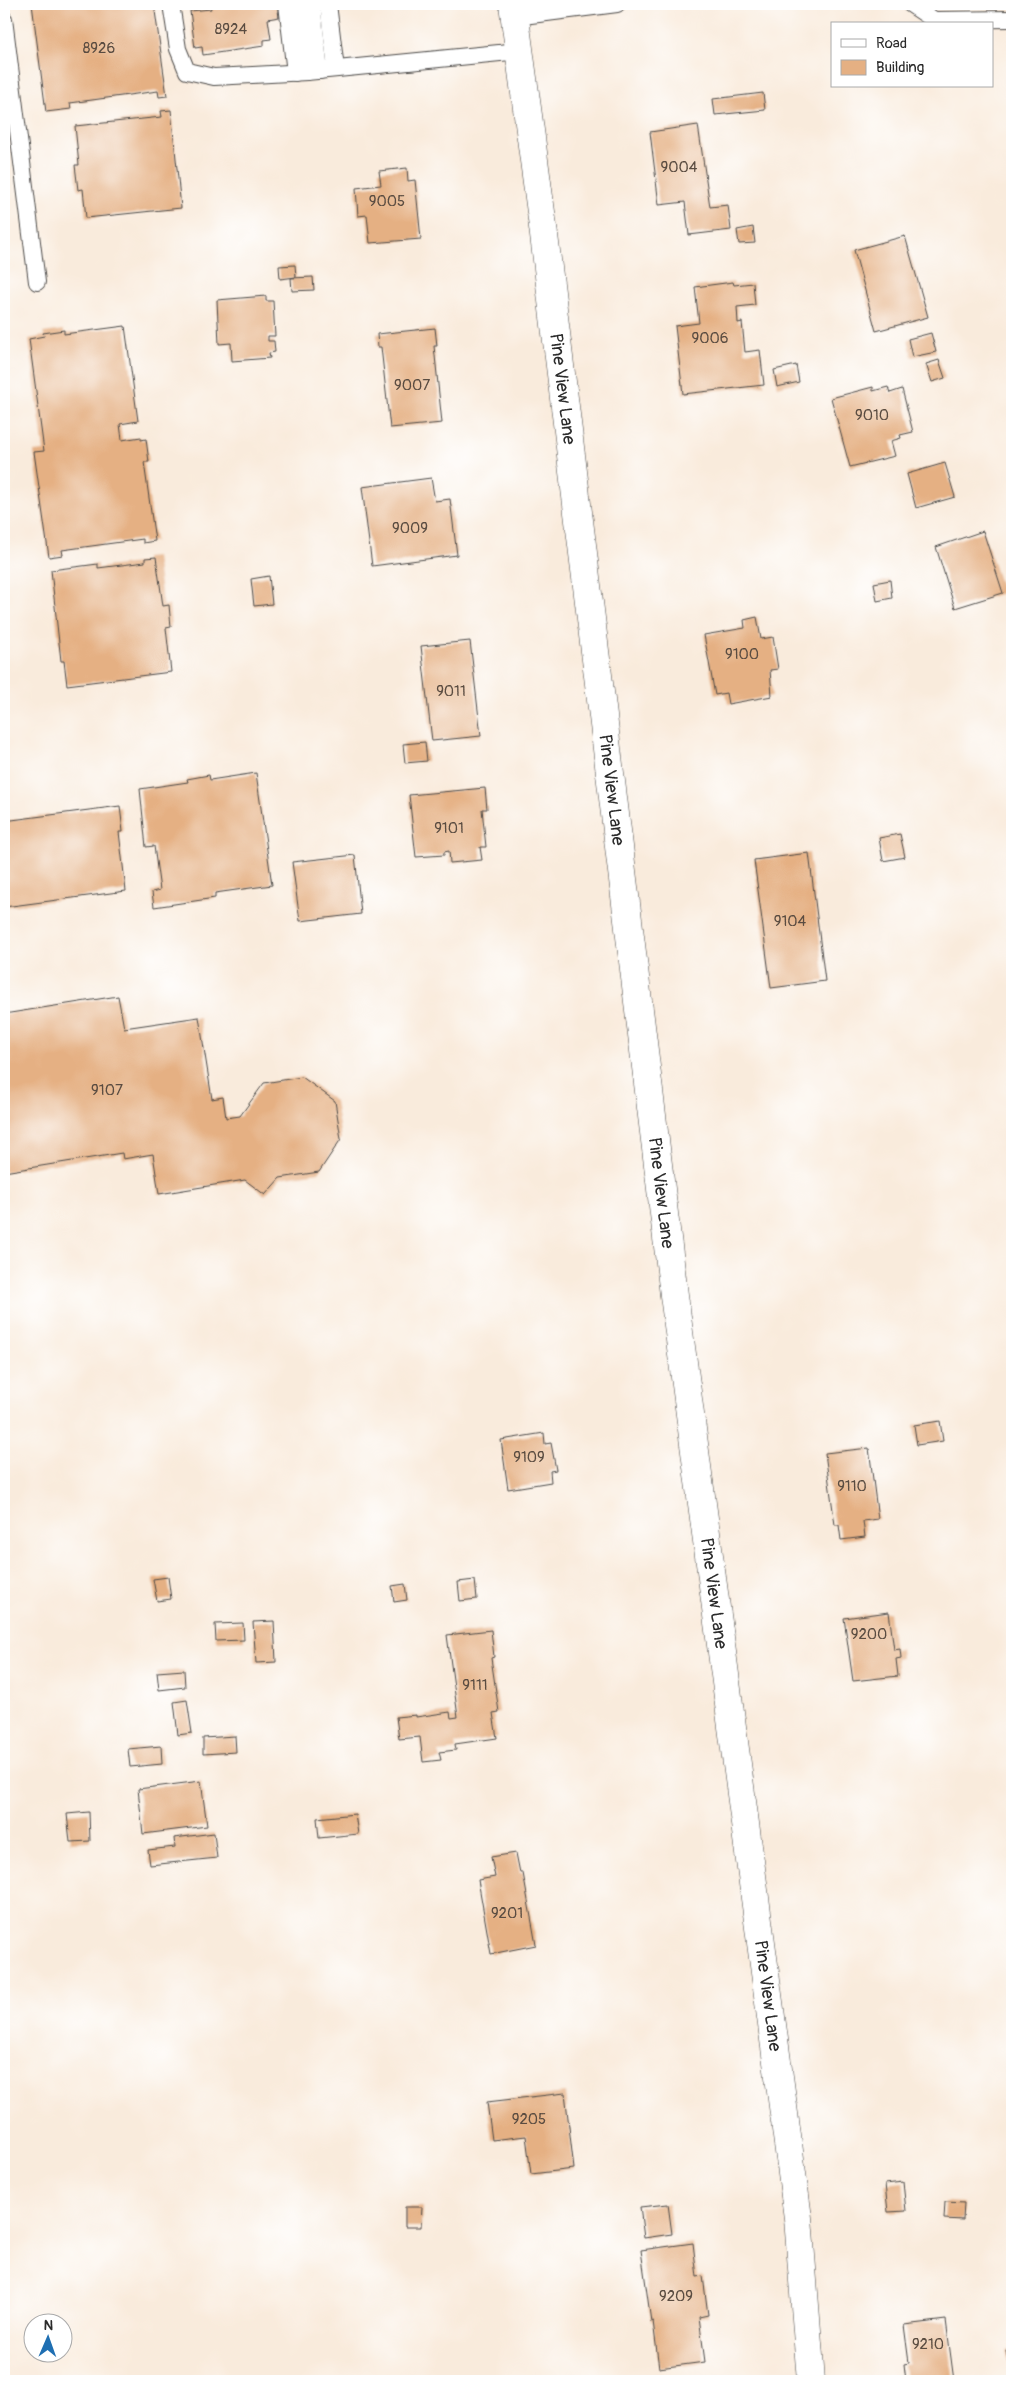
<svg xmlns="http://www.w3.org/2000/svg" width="1016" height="2385" viewBox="0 0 1016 2385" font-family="Pangolin,sans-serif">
  <rect width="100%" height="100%" fill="#fff"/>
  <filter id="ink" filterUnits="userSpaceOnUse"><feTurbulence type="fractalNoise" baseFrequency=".02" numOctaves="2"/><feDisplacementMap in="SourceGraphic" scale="10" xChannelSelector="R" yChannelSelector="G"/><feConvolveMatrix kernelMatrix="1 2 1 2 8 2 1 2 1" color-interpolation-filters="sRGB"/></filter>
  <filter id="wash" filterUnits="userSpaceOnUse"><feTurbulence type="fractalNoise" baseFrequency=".0096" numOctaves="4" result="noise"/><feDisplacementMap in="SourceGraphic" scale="20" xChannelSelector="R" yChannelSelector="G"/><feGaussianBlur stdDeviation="1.12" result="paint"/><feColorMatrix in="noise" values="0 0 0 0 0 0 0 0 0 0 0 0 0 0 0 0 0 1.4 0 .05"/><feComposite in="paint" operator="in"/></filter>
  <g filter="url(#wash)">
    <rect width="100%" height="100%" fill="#f9ebdc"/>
    <g id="blocks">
      <g fill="#e5b083">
        <polygon points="32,4 154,4 167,96 159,97 158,91 70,103 71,109 46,112"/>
        <polygon points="210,4 277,4 279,17 268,19 271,39 264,40 264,46 203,55 202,47 195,48 190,11 211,9"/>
        <polygon points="763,93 765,110 715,115 713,99"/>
        <polygon points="171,110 181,208 86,218 83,189 78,190 75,165 79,165 75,126 162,117 161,111"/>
        <polygon points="698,125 710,207 728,205 731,230 689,235 685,202 659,205 650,132"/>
        <polygon points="407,168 408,181 415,180 421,239 370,243 367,215 358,216 356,188 381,185 379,171"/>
        <polygon points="753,227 755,243 739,244 737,230"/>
        <polygon points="905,236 928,317 876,331 854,250"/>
        <polygon points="295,265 296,277 280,279 279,266"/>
        <polygon points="313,277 314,290 292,291 291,278"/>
        <polygon points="733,282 734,285 753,283 755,305 737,307 738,323 742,322 745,352 760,350 764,385 683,394 675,326 699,323 695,287"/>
        <polygon points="266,296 266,301 273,301 275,336 268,336 268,341 274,341 275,352 269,353 270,358 232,361 231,343 219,344 217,300"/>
        <polygon points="125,326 138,421 120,424 122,440 141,437 141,440 146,439 149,462 144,462 155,541 143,543 143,539 62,550 63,555 49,557 34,452 44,451 29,339 44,336 43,333 64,330 64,334"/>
        <polygon points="435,328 437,346 434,346 442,423 390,428 381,347 378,347 377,334"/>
        <polygon points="931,333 936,352 912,357 908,339"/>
        <polygon points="939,360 945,378 932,382 926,364"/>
        <polygon points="796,365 799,382 777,387 774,370"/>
        <polygon points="873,387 873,391 888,387 890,393 902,389 913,432 900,435 901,438 891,441 895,456 850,467 831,398"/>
        <polygon points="945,463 955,497 916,508 907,474"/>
        <polygon points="431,478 435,501 450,499 457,555 372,566 362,487"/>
        <polygon points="983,531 1003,593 955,608 936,547"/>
        <polygon points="156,557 163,606 169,605 171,627 166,628 171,672 67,685 64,661 61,661 51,570 98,564 98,568 145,562 145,558"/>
        <polygon points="269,576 272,604 254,606 251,579"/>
        <polygon points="890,580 892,598 877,601 874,583"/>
        <polygon points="757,617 761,639 773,637 778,669 770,670 772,696 728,704 726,693 715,695 704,635 745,628 744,620"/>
        <polygon points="470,641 481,736 432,741 421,646"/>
        <polygon points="425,742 427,761 405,763 403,744"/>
        <polygon points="256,773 272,885 215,893 215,898 154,907 152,892 160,890 154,846 146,847 140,789 188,782 187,779 209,775 210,780"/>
        <polygon points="485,788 487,809 482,809 486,847 480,847 482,860 450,863 449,851 444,852 444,855 416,857 409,795"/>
        <polygon points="120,806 123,832 119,832 126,891 4,907 4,821"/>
        <polygon points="900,834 905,857 883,861 879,838"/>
        <polygon points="809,853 825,981 771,988 754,860"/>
        <polygon points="355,855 361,914 300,921 292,862"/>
        <polygon points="118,996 124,1028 199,1017 212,1099 223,1097 226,1118 240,1116 264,1083 302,1077 335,1101 341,1139 319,1172 280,1178 265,1195 245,1180 159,1194 153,1154 123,1159 122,1153 4,1172 4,1014"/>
        <polygon points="940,1421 943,1441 917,1445 914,1425"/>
        <polygon points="544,1433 545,1444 551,1443 556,1470 550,1471 551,1482 508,1489 501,1440"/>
        <polygon points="869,1448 878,1519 863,1521 865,1537 841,1540 839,1525 835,1525 825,1453"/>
        <polygon points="168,1577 171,1599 157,1601 153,1579"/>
        <polygon points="475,1580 477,1599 460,1601 458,1582"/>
        <polygon points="405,1584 407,1600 394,1602 392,1586"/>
        <polygon points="889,1612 894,1650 900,1649 901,1658 896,1659 898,1676 853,1681 844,1618"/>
        <polygon points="274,1621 276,1662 256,1663 253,1622"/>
        <polygon points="243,1623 244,1640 216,1641 215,1624"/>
        <polygon points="491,1630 494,1657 491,1658 499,1712 493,1713 497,1738 455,1744 456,1750 439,1752 441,1760 423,1762 420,1737 399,1739 396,1717 416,1715 416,1717 450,1712 451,1718 458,1717 447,1635"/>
        <polygon points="184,1670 185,1687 159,1690 157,1672"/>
        <polygon points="187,1700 192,1733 178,1735 174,1702"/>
        <polygon points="235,1736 236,1752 203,1754 203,1738"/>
        <polygon points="161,1746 162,1764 130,1767 128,1749"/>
        <polygon points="201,1781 207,1826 143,1834 138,1789"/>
        <polygon points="89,1812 90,1841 70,1842 67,1814"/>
        <polygon points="355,1814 358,1834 319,1838 317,1818"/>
        <polygon points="214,1833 217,1858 150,1865 148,1850 175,1847 174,1838"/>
        <polygon points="516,1853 520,1873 523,1873 536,1945 491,1954 478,1880 495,1877 491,1857"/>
        <polygon points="565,2093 574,2169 531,2174 526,2136 492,2140 487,2102"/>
        <polygon points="903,2182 906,2211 888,2212 885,2184"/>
        <polygon points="945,2202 964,2203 963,2220 944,2219"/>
        <polygon points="668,2204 672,2234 644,2238 640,2207"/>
        <polygon points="405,2207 422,2207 421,2227 405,2227"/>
        <polygon points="693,2243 697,2277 703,2276 708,2315 699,2317 705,2362 659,2368 653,2321 651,2322 641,2250"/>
        <polygon points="946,2320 954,2381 906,2381 904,2364 909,2363 904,2325"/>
        <polygon points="1012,2349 1012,2369 1010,2369 1006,2351"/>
      </g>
    </g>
  </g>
  <g filter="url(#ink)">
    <use href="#blocks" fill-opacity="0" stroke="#4a4846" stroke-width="1"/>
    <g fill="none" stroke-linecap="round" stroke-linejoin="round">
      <defs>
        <g id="lane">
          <polyline points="171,4 178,49 187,71 214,77 307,72 520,51"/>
          <polyline points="287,4 295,73"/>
          <polyline points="301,4 307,72"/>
          <polyline points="312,4 320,71"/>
          <polyline points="328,4 336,69"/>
          <polyline points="910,4 934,20 1012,19"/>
          <polyline points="515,17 617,4"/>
          <polyline points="4,19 37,282"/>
        </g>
        <g id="street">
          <path id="s1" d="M 513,4 L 543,227 L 674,1295 L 798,2218 L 811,2381"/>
        </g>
      </defs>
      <use href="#lane" stroke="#4a4846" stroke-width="18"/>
      <use href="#street" stroke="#4a4846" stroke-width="29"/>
      <use href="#lane" stroke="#fff" stroke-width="16"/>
      <use href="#street" stroke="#fff" stroke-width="28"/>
    </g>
  </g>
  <g text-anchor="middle" stroke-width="4" stroke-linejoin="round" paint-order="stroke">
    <g font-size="15" fill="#5a4c41">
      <text x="231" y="34">8924</text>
      <text x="99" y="53">8926</text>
      <text x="679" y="172">9004</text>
      <text x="387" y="206">9005</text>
      <text x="710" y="343">9006</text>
      <text x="412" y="390">9007</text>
      <text x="872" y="420">9010</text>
      <text x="410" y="533">9009</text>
      <text x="742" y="659">9100</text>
      <text x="451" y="696">9011</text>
      <text x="449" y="833">9101</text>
      <text x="790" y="926">9104</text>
      <text x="107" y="1095">9107</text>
      <text x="529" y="1462">9109</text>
      <text x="852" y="1491">9110</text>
      <text x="869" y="1639">9200</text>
      <text x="475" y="1690">9111</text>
      <text x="507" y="1918">9201</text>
      <text x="529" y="2124">9205</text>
      <text x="676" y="2301">9209</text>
      <text x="928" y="2349">9210</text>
    </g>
    <g font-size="18" fill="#2b2b2b" stroke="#fff">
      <text dy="6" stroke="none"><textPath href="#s1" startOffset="388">Pine View Lane</textPath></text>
      <text dy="6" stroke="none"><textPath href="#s1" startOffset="792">Pine View Lane</textPath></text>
      <text dy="6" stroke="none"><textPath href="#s1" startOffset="1198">Pine View Lane</textPath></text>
      <text dy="6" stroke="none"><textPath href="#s1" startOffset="1602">Pine View Lane</textPath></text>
      <text dy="6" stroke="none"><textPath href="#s1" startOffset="2008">Pine View Lane</textPath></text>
    </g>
  </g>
  <rect width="1016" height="2385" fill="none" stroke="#fff" stroke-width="20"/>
  <rect x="831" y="22" width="162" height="65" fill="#ffffff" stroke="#aaaaaa"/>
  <rect x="841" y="39" width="25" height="8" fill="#ffffff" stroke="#aaaaaa"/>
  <text x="876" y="48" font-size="15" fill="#2b2b2b">Road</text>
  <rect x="841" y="60" width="25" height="15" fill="#e5b083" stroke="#aaaaaa"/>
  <text x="876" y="72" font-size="15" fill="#2b2b2b">Building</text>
  <g transform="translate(48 2338) rotate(2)"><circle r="24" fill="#ffffff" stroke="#aaaaaa"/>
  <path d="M0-4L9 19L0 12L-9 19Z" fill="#1f6fb2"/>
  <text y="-8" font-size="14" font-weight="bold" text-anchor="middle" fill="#2b2b2b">N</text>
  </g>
</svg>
